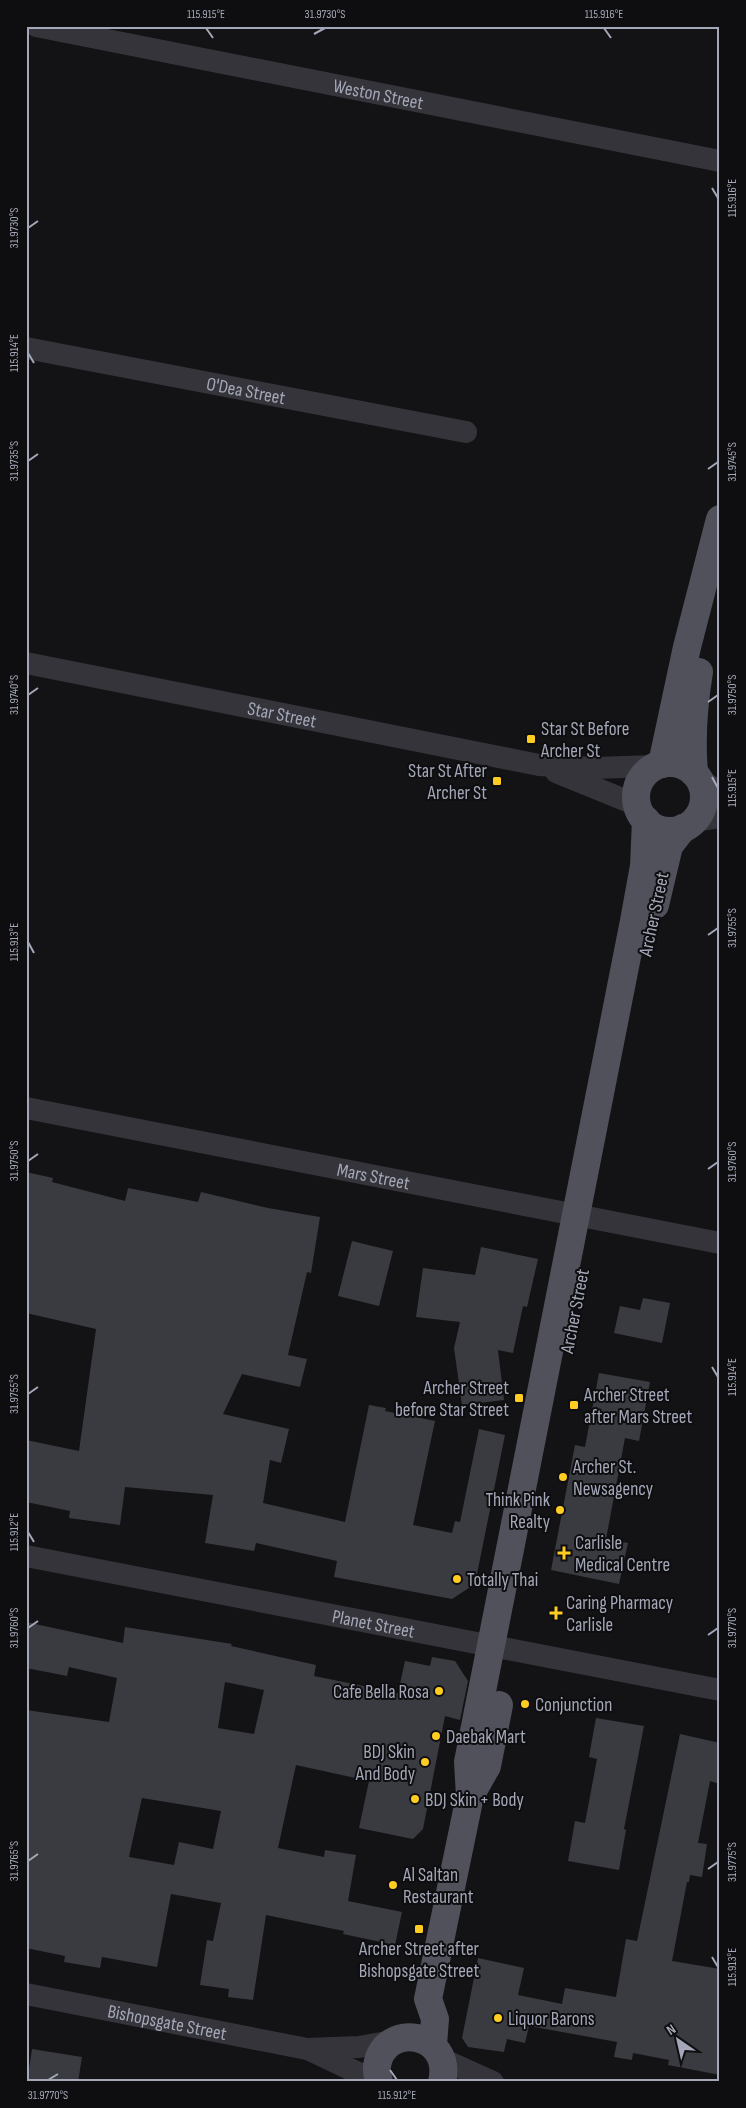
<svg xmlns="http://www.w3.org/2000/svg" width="746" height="2108" viewBox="0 0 746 2108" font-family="'Sofia Sans Condensed',sans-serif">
  <rect width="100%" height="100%" fill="#131315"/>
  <g fill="#3a3b40" fill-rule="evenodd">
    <polygon points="26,1172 53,1178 52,1182 125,1201 128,1188 198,1202 201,1192 268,1208 320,1217 311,1273 307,1272 288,1355 307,1359 300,1387 242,1374 223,1414 289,1429 281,1463 270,1460 263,1503 345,1522 369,1405 386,1408 385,1411 435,1421 413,1525 452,1533 455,1521 460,1522 479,1429 505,1435 475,1584 452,1599 334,1577 337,1561 256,1543 254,1551 205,1543 213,1495 125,1487 120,1525 69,1518 70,1511 26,1502 26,1440 79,1451 96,1329 26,1313"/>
    <polygon points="352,1241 393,1251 379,1306 338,1296"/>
    <polygon points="481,1247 538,1259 527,1307 523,1306 513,1353 498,1350 504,1400 462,1405 454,1348 460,1322 416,1317 423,1268 475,1275"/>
    <polygon points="643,1298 670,1303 662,1343 614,1333 620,1306 640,1310"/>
    <polygon points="599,1373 650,1382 639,1441 625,1438 606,1539 628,1543 619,1584 551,1570 575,1445 585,1447"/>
    <path d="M 26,1622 L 123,1643 L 125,1627 L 232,1644 L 231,1646 L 316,1665 L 314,1676 L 398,1693 L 405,1661 L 430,1666 L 432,1657 L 455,1661 L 468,1681 L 460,1720 L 445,1716 L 423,1829 L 413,1839 L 359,1828 L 369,1781 L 296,1765 L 278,1848 L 324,1857 L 325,1850 L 356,1855 L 348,1901 L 402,1912 L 395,1945 L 343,1934 L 344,1931 L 266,1915 L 253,2000 L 228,1997 L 229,1989 L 200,1985 L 207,1940 L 213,1941 L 221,1903 L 171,1894 L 157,1967 L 102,1957 L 100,1968 L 64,1962 L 65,1956 L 26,1948 L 26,1710 L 109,1722 L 117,1678 L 69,1667 L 67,1676 L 26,1668 ZM 225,1682 L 264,1690 L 254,1734 L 218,1728 ZM 142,1798 L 221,1811 L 213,1849 L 179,1842 L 174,1865 L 129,1857 Z"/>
    <polygon points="596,1718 644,1726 624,1829 626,1830 619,1870 568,1861 575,1821 585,1823 597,1759 589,1757"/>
    <polygon points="680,1734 720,1743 720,1784 710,1781 698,1843 707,1844 702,1877 690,1875 689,1882 687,1882 672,1961 720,1969 720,2075 668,2065 669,2060 633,2053 632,2060 614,2057 617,2042 529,2026 525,2043 507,2039 504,2052 468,2047 462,2038 478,1958 524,1968 518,1995 562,2004 565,1988 616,1997 626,1939 637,1941"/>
    <polygon points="32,2049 82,2057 78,2082 27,2082"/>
  </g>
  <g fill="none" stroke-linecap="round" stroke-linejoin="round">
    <g stroke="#34343a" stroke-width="22">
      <path id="s1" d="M 36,26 L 720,161"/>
      <path id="s2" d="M 26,348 L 466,432"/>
      <path id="s3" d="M 26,663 L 539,765 L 594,768 L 655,766"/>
      <polyline points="556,772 637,805"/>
      <polyline points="699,779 720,792"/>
      <polyline points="693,821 720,817"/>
      <path id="s4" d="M 26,1108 L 720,1243"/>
      <path id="s5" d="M 26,1556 L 720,1690"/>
      <path id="s6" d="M 26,1994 L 307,2049 L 359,2047 L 393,2041"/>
      <polyline points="310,2050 377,2082"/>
      <polyline points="442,2059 493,2082"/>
    </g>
    <g stroke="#50515a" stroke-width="28">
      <circle cx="670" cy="797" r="34"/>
      <polyline points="662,764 687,647 720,519"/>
      <path d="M 694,773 C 691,737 693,708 699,672"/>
      <polyline points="655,905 669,846 683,828"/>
      <polyline points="470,1796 487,1766 499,1705"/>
      <polyline points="433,2045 435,2019 428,1999 470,1796 468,1762 634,921 644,866 646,820"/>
      <path d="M 379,2082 C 378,2077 376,2071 377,2066 C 384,2020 454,2032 442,2082"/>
    </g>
  </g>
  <path fill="none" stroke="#a3a7b7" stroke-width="2" d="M 206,28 L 213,38M 604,28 L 611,38M 314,34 L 325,28M 712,188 L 718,198M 28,228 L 38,221M 28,353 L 34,363M 28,461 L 38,454M 708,469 L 718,462M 28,695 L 38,688M 708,702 L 718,695M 712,777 L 718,788M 708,935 L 718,928M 28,942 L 34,953M 28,1161 L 38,1154M 708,1169 L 718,1162M 712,1367 L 718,1377M 28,1394 L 38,1387M 28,1532 L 34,1542M 28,1628 L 38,1621M 708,1635 L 718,1628M 28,1861 L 38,1854M 708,1869 L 718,1862M 712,1957 L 718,1967M 390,2070 L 397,2080M 48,2080 L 58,2074"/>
  <g fill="#ffcc21" stroke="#0e0e10" stroke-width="2">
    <rect x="526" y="734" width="10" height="10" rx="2.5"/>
    <rect x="492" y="776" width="10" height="10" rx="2.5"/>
    <rect x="514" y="1393" width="10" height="10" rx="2.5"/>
    <rect x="569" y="1400" width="10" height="10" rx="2.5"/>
    <circle cx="563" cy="1477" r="5"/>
    <circle cx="560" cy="1510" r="5"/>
    <path d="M561.5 1545.5h5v5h5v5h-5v5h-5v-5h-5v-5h5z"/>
    <circle cx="457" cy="1579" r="5"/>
    <path d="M553.5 1605.5h5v5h5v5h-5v5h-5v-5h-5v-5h5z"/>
    <circle cx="439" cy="1691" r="5"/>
    <circle cx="525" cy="1704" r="5"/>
    <circle cx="436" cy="1736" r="5"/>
    <circle cx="425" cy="1762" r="5"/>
    <circle cx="415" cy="1799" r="5"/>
    <circle cx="393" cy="1885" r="5"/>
    <rect x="414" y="1924" width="10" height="10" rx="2.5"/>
    <circle cx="498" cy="2018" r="5"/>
  </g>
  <g text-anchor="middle" stroke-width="4" stroke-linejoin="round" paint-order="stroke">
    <g font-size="19" fill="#a3a7b7" stroke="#0e0e10">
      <text dy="7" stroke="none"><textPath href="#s1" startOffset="349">Weston Street</textPath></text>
      <text dy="7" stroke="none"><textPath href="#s2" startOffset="224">O'Dea Street</textPath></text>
      <text dy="7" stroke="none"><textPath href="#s3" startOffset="261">Star Street</textPath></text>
      <text transform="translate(653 914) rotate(-78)" y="7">Archer Street</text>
      <text dy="7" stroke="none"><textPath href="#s4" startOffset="354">Mars Street</textPath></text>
      <text transform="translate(574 1311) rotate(-79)" y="7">Archer Street</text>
      <text dy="7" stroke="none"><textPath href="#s5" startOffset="354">Planet Street</textPath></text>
      <text dy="7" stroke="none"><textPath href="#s6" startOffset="144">Bishopsgate Street</textPath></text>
    </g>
    <g font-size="19" fill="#a3a7b7" stroke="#0e0e10" text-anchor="start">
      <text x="541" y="735">Star St Before<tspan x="541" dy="22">Archer St</tspan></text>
      <text x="487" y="777" text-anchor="end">Star St After<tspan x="487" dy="22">Archer St</tspan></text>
      <text x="509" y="1394" text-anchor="end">Archer Street<tspan x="509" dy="22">before Star Street</tspan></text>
      <text x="584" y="1401">Archer Street<tspan x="584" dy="22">after Mars Street</tspan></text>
      <text x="573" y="1473">Archer St.<tspan x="573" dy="22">Newsagency</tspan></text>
      <text x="550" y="1506" text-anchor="end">Think Pink<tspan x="550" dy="22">Realty</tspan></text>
      <text x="575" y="1549">Carlisle<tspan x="575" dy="22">Medical Centre</tspan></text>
      <text x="467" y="1586">Totally Thai</text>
      <text x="566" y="1609">Caring Pharmacy<tspan x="566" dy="22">Carlisle</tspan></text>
      <text x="429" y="1698" text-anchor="end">Cafe Bella Rosa</text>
      <text x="535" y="1711">Conjunction</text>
      <text x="446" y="1743">Daebak Mart</text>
      <text x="415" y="1758" text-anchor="end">BDJ Skin<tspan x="415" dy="22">And Body</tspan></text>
      <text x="425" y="1806">BDJ Skin + Body</text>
      <text x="403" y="1881">Al Saltan<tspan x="403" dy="22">Restaurant</tspan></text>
      <text x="419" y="1955" text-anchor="middle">Archer Street after<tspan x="419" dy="22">Bishopsgate Street</tspan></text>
      <text x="508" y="2025">Liquor Barons</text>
    </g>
  </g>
  <rect width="746" height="2108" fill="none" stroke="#0e0e10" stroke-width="55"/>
  <g transform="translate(678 2040) rotate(326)" stroke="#0e0e10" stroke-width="4" paint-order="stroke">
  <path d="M0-4L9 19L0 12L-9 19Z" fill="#a3a7b7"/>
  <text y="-8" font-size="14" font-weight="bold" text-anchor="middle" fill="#a3a7b7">N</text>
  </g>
  <rect x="28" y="28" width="690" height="2052" fill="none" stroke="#a3a7b7" stroke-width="2"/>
  <g font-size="12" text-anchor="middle" fill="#a3a7b7">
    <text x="206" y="18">115.915°E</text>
    <text x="325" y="18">31.9730°S</text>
    <text x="604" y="18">115.916°E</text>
    <text transform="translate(732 198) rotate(-90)" y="4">115.916°E</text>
    <text transform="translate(14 228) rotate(-90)" y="4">31.9730°S</text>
    <text transform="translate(14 353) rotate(-90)" y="4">115.914°E</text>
    <text transform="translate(14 461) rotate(-90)" y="4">31.9735°S</text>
    <text transform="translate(732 462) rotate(-90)" y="4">31.9745°S</text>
    <text transform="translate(14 695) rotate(-90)" y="4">31.9740°S</text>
    <text transform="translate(732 695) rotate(-90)" y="4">31.9750°S</text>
    <text transform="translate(732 788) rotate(-90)" y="4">115.915°E</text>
    <text transform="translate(732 928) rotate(-90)" y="4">31.9755°S</text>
    <text transform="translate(14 942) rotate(-90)" y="4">115.913°E</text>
    <text transform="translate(14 1161) rotate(-90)" y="4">31.9750°S</text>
    <text transform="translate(732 1162) rotate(-90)" y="4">31.9760°S</text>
    <text transform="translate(732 1377) rotate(-90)" y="4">115.914°E</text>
    <text transform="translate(14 1394) rotate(-90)" y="4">31.9755°S</text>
    <text transform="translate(14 1532) rotate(-90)" y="4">115.912°E</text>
    <text transform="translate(14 1628) rotate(-90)" y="4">31.9760°S</text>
    <text transform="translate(732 1628) rotate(-90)" y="4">31.9770°S</text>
    <text transform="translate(14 1861) rotate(-90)" y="4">31.9765°S</text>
    <text transform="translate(732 1862) rotate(-90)" y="4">31.9775°S</text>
    <text transform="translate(732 1967) rotate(-90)" y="4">115.913°E</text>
    <text x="48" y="2099">31.9770°S</text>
    <text x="397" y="2099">115.912°E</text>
  </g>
</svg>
